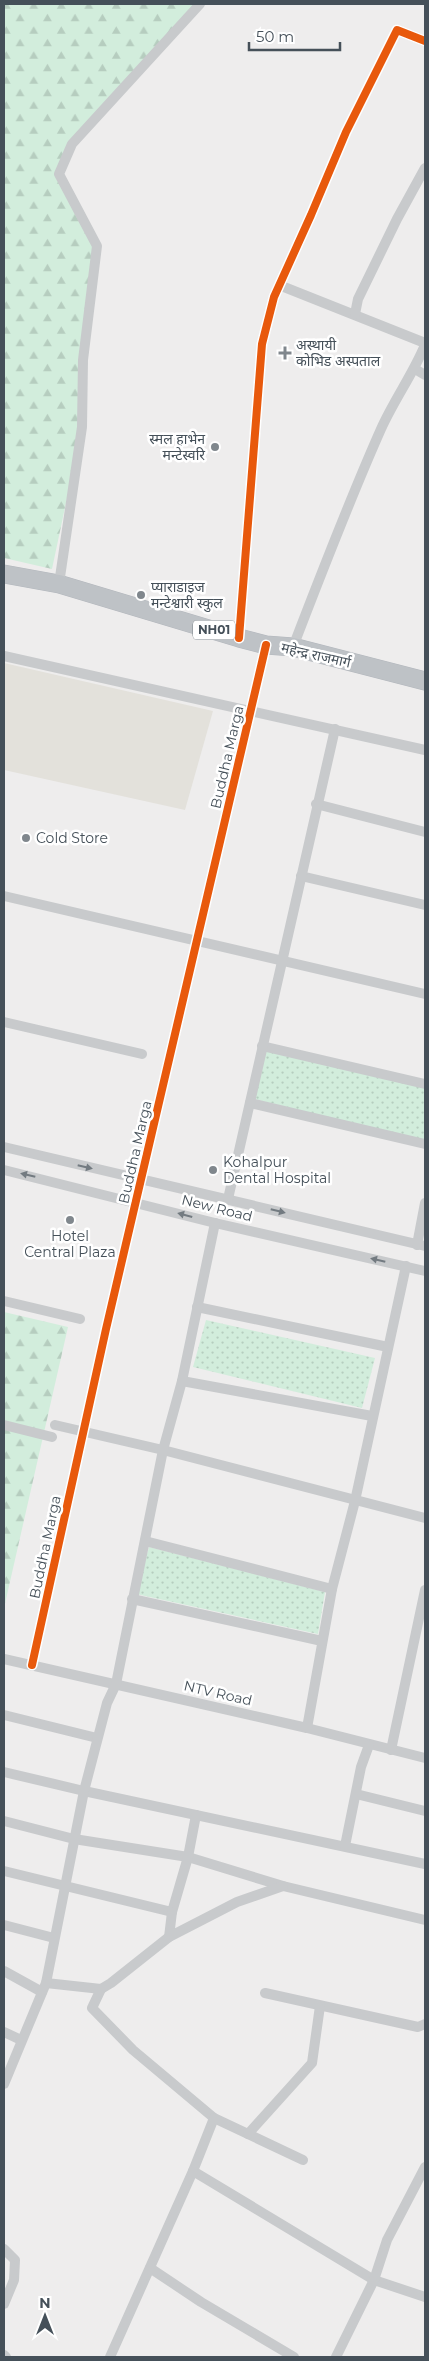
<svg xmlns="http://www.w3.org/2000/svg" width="429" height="2361" viewBox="0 0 429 2361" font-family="Montserrat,'Noto Sans Devanagari',sans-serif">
  <defs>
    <pattern id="forest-firs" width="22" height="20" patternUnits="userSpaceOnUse" patternTransform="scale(1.25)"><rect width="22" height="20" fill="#d2eddc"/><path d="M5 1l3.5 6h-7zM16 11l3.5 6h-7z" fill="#b6cdbf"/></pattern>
    <pattern id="park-dots" width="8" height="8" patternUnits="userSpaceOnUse" patternTransform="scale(1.25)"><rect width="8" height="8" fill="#d2eddc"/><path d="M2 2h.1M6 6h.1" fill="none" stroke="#b6cdbf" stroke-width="1.8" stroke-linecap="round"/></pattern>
  </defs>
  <rect width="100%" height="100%" fill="#eeeded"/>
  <polygon fill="#e3e1db" points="4,663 213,711 185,810 4,770"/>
  <g fill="url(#forest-firs)">
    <polygon points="4,4 200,4 72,144 59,174 97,246 82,427 52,569 4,558"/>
    <polygon points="4,1312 68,1327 4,1608"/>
  </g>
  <g fill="url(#park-dots)">
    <polygon points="265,1049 425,1087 425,1141 254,1099"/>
    <polygon points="206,1320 375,1358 362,1408 193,1367"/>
    <polygon points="149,1547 325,1592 318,1634 136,1594"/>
  </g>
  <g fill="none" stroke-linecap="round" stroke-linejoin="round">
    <defs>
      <polyline id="trunk" points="4,574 59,584 239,638 266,645 293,647 425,681"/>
    </defs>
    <use href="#trunk" stroke="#b3b7bd" stroke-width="19"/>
    <g stroke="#c8cacc" stroke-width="10">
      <polyline points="279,285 425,343"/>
      <polyline points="355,314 358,299 397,219 425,168"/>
      <polyline points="415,369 425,375"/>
      <polyline points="59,584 82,427 83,360 97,246 59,174 72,144 200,4"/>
      <polyline points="239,638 262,344 274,297 311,215 346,132 397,30 425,41"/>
      <path d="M 293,647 C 321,574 349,501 381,429 C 394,400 413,374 425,345"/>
      <polyline points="4,656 425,750"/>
      <polyline points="316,804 425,832"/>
      <polyline points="301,876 425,905"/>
      <polyline points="4,896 425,994"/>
      <polyline points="4,1022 142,1054"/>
      <polyline points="262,1046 425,1084"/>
      <polyline points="250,1103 425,1144"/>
      <polyline points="4,1147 425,1246"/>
      <polyline points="4,1170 215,1223 425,1271"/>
      <polyline points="228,1199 335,729"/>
      <polyline points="417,1245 425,1203"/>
      <polyline points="4,1301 80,1319"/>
      <polyline points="197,1307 388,1347"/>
      <polyline points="182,1381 372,1416"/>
      <polyline points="4,1425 52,1437"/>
      <polyline points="55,1425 163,1450 425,1518"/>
      <polyline points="145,1541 332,1589"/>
      <polyline points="132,1599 322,1641"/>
      <polyline points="4,1659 307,1728 425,1758"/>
      <polyline points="32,1665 106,1329 266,645"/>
      <polyline points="4,1715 97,1738"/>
      <polyline points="307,1728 332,1589 355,1501 406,1266"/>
      <polyline points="391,1750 425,1590"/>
      <polyline points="4,1772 84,1791 425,1864"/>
      <polyline points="356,1794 425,1811"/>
      <polyline points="4,1821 74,1839 188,1857 283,1886 425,1920"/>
      <polyline points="345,1846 361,1767 369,1745"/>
      <polyline points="4,1871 172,1912 188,1857 196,1815"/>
      <polyline points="4,1925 54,1938"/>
      <polyline points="169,1937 172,1912"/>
      <polyline points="4,1971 42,1992"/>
      <polyline points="46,1983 101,1989 92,2008 133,2050 214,2118 193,2171 374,2280 425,2297"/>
      <polyline points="101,1989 111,1983 169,1937 237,1902 283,1886"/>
      <polyline points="265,1993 418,2027 425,2024"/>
      <polyline points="4,2032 21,2040"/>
      <polyline points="4,2084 46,1983 84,1791 107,1703 116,1684 163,1450 182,1381 215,1223"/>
      <polyline points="214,2118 303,2160"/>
      <polyline points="248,2134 312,2063 320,2006"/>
      <polyline points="4,2249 15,2260 14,2280 4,2304"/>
      <polyline points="150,2268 201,2302 294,2357"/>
      <polyline points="4,2355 6,2357"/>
      <polyline points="110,2357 193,2171"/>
      <polyline points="336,2357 374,2280 387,2240 425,2167"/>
    </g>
    <use href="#trunk" stroke="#bec2c6" stroke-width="18"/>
    <defs>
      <g id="cycleway">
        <polyline points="239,638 262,344 274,297 311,215 346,132 397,30 425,41"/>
        <polyline points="32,1665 106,1329 266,645"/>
      </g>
    </defs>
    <use href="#cycleway" stroke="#fff" stroke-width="11"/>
    <use href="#cycleway" stroke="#e8590c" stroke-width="8"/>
  </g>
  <defs><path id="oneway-solid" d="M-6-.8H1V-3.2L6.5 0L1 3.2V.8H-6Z" transform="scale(1.25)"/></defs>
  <g fill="#737b81">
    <use href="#oneway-solid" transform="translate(85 1167) rotate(13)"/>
    <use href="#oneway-solid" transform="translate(28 1175) rotate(-167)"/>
    <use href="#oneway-solid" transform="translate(278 1211) rotate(14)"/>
    <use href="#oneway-solid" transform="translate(185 1215) rotate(-165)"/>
    <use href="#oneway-solid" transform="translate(378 1260) rotate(-167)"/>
  </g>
  <g fill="#80878d" stroke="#fff" stroke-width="2">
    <path d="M282.5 345.5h5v5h5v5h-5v5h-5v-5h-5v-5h5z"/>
    <circle cx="215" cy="447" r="5"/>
    <circle cx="141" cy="595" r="5"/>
    <circle cx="26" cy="838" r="5"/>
    <circle cx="213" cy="1170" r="5"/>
    <circle cx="70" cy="1220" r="5"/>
  </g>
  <g text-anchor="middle" stroke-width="5" stroke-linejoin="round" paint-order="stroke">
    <rect fill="#fff" stroke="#7d848b" stroke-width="1" x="193" y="620.5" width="42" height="19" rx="4"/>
    <g font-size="12" font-weight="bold" fill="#455059">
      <text x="214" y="634">NH01</text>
    </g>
    <g font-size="14" fill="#455059" stroke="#fff" text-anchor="start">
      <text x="296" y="350">अस्थायी<tspan x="296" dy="16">कोभिड अस्पताल</tspan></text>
      <text x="205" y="444" text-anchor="end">स्मल हाभेन<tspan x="205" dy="16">मन्टेस्वरि</tspan></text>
      <text x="151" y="592">प्याराडाइज<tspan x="151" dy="16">मन्टेश्वारी स्कुल</tspan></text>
      <text x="36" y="843">Cold Store</text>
      <text x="223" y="1167">Kohalpur<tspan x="223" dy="16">Dental Hospital</tspan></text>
      <text x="70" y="1241" text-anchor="middle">Hotel<tspan x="70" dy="16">Central Plaza</tspan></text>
    </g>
    <g font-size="14" fill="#455059" stroke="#fff">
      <text transform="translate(316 655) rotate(13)" y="5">महेन्द्र राजमार्ग</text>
      <text transform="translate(227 757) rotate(-77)" y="5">Buddha Marga</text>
      <text transform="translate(135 1152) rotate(-77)" y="5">Buddha Marga</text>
      <text transform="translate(217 1208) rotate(14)" y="5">New Road</text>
      <text transform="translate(45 1547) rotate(-78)" y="5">Buddha Marga</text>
      <text transform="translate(218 1693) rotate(13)" y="5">NTV Road</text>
    </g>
  </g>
  <rect width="429" height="2361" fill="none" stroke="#455059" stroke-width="10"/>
  <g transform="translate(45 2316)" stroke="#ffffff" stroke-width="4" paint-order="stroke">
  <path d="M0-4L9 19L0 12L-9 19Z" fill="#455059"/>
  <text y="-8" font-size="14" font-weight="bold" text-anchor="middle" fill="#455059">N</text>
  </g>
  <path d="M249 42v8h91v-8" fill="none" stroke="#455059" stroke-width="2.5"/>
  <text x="256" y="42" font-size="15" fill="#455059" stroke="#ffffff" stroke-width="4" paint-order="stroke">50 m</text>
</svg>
